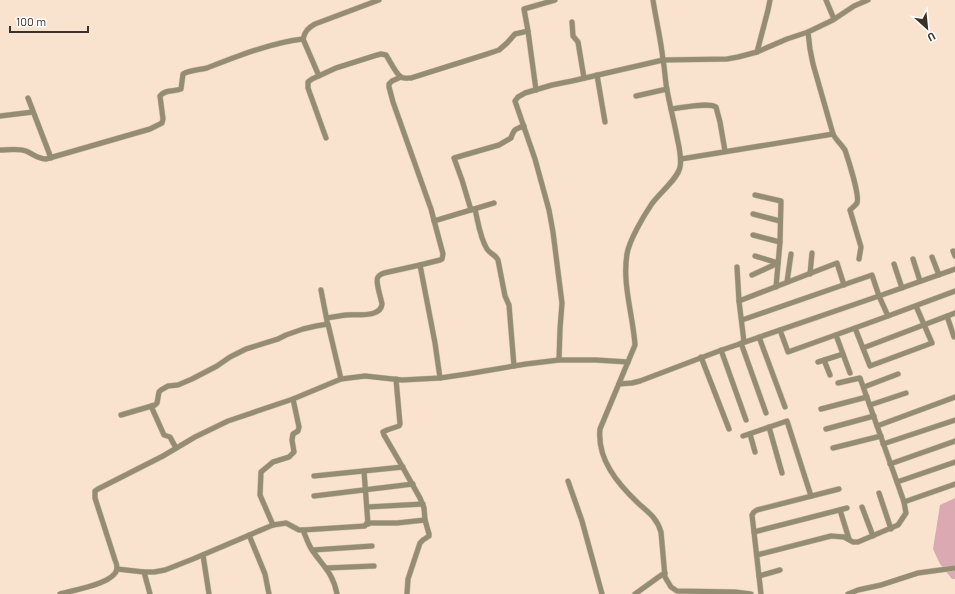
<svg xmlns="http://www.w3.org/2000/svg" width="955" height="594" viewBox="0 0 955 594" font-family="Barlow,sans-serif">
  <rect width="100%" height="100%" fill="#f9e3cf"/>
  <polygon fill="#daa9b2" points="955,498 955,579 952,579 940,564 933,549 940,505"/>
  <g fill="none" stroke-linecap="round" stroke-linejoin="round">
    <defs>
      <g id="minor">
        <path d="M 653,0 C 656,20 661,40 663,60 C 665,70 665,80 667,90 C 670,106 674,121 677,137 C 679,147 682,158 680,167 C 678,179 658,194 651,205 C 643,217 629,241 627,254 C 622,284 633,315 635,345 L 600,429 C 597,459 617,483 638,503 C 649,513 657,518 661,532 L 665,577 L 671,587 L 677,591 L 735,592 L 751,594"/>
        <polyline points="826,0 834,19"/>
        <polyline points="572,22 573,36 578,42 584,78"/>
        <polyline points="528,31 536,90"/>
        <path d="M 808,32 L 810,49 L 813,64 L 833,134 C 836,140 841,144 845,150 C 848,159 860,196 857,203 C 855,206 852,208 850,210 L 861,247 L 859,259"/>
        <polyline points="757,52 768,10 770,0"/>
        <polyline points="597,75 605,122"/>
        <path d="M 319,76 L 303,39 C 305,31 308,28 315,24 L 379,0"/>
        <polyline points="401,77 392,81 389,84 389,87 393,102 431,209 443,254 442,259 440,260 420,265 435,343 440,378"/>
        <polyline points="636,96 667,89"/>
        <polyline points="28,98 51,158"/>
        <path d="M 671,109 C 682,108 707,102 716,107 L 720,122 L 725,151"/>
        <polyline points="0,116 33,112"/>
        <path d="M 326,138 L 308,88 L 308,82 L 312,79 L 336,68 L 377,55 L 381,54 L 386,55 C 390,61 396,74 401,77 C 404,79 408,78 411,78 L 484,55 L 499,50 L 507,43 L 515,34 L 528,31 L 524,9 L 555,0"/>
        <path d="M 0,150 C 8,150 18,148 26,151 C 33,154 38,159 46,159 L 150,129 L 162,123 L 163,119 L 160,96 C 165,89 174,92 181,89 L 183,74 C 190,70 199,70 207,68 C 238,56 270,43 303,39"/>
        <polyline points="681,159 833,134"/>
        <polyline points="755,195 781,201 780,242 776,287"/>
        <path d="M 475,209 C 478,222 480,238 487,249 C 490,254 495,254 498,260 L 505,296 L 509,305 L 514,366"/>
        <path d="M 471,210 L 462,180 L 454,158 L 499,145 L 511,138 C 514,129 515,129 524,126"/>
        <polyline points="753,214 780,221"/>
        <polyline points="434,221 494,203"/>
        <polyline points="753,235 780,242"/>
        <polyline points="953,251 955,256"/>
        <polyline points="932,257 939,275"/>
        <polyline points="913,259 920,281"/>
        <polyline points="894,264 902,288"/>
        <polyline points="737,267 739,301 744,342"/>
        <polyline points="810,274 812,253"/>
        <polyline points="752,275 778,263 755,256"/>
        <polyline points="787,282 791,254"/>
        <polyline points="321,290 327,321"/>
        <polyline points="739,301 837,263 844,285"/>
        <polyline points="947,316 954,337"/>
        <path d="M 327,318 C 333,317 339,316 346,315 C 356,314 381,318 382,304 C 381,298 375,281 378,277 C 379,275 382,274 384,273 L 420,265"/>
        <polyline points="742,320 872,275 879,296 955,269"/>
        <polyline points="855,328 888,316"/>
        <polyline points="780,330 788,352 855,328 870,366 932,343 916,306"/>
        <polyline points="836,335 850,373"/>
        <polyline points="759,337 785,407"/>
        <polyline points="741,343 766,413"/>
        <polyline points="863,348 955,313"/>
        <polyline points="721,350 746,420"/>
        <polyline points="701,357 729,429"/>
        <polyline points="559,360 560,329 562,303 553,232 549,210 535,159 515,101 518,97 525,93 552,85 572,81 663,60 727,59 738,57 757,52 787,39 808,32 833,20 854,6 868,0"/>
        <polyline points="824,360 830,375"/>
        <polyline points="818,362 843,354"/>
        <polyline points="396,379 400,424 399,426 387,430 383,432 384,435 398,459 420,498 424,508 425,520 429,534 429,536 423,540 420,543 408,579 407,594"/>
        <polyline points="619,384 632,383 640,381 719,351 879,296 888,316 955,291"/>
        <polyline points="864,387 898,374"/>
        <polyline points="870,405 906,393"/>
        <polyline points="151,406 164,435 170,437 176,448"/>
        <polyline points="821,409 867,397"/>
        <polyline points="121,415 155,405 157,403 159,392 161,390 168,386 178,385 192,379 217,366 230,357 246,349 278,339 286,335 303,329 316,326 328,324 341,379"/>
        <polyline points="877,426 955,397"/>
        <polyline points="769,427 782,473"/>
        <polyline points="826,429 874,416"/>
        <polyline points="750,434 755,452"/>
        <polyline points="743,436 787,421 811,496"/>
        <polyline points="883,444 955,420"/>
        <polyline points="833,448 881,436"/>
        <polyline points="890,464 955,441"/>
        <polyline points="364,471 368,524"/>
        <polyline points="314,476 403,467"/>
        <polyline points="568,481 582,521 602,594"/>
        <polyline points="897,482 955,462"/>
        <polyline points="879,493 891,529"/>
        <polyline points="314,496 413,484"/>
        <polyline points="904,502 955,484"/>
        <polyline points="367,507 423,504"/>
        <polyline points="862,507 873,536"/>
        <polyline points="840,510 849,539"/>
        <polyline points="273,525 260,495 261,472 273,462 289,457 294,452 292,440 293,434 298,431 299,427 293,399"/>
        <polyline points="303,530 365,526 366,524 371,523 397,523 425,520"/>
        <polyline points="754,532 847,508"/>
        <polyline points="249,535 265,574 269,594"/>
        <polyline points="313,550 372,546"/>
        <polyline points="203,555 209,594"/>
        <polyline points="757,555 831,536 844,537 853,542 858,542 898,525 906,513 904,502 897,482 860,378 838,383"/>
        <polyline points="326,568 374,566"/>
        <path d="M 117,569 L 144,572 L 154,572 L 165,570 L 193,559 L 273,525 L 286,523 L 299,530 L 303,530 C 306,537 308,544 312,550 C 323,566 333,573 337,594"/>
        <polyline points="144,572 150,594"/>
        <polyline points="759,576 780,570"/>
        <path d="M 60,594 C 73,590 114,584 117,569 C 117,566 116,562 115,560 L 95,498 L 95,491 L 98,489 L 163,456 L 195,437 L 228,421 L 293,399 L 341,379 L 365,376 L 402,380 L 440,378 L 467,374 L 526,364 L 559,360 L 596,360 L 628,362"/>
        <polyline points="635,594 660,576 665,573"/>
        <polyline points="761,594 754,532 752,515 754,512 757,510 839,489"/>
        <polyline points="848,594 858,590 881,585 918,573 955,568"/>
      </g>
    </defs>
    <use href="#minor" stroke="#d3bfae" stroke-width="6"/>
    <use href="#minor" stroke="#948d73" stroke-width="5"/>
  </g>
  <g transform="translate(927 28) rotate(153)" stroke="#ffffff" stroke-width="3" paint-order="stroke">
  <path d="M0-3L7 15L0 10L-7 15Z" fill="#3a3129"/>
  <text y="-6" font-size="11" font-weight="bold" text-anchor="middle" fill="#3a3129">U</text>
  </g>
  <path d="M10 26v6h78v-6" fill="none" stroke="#3a3129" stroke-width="2"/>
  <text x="16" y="26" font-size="12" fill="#3a3129" stroke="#ffffff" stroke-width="3" paint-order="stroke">100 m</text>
</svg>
